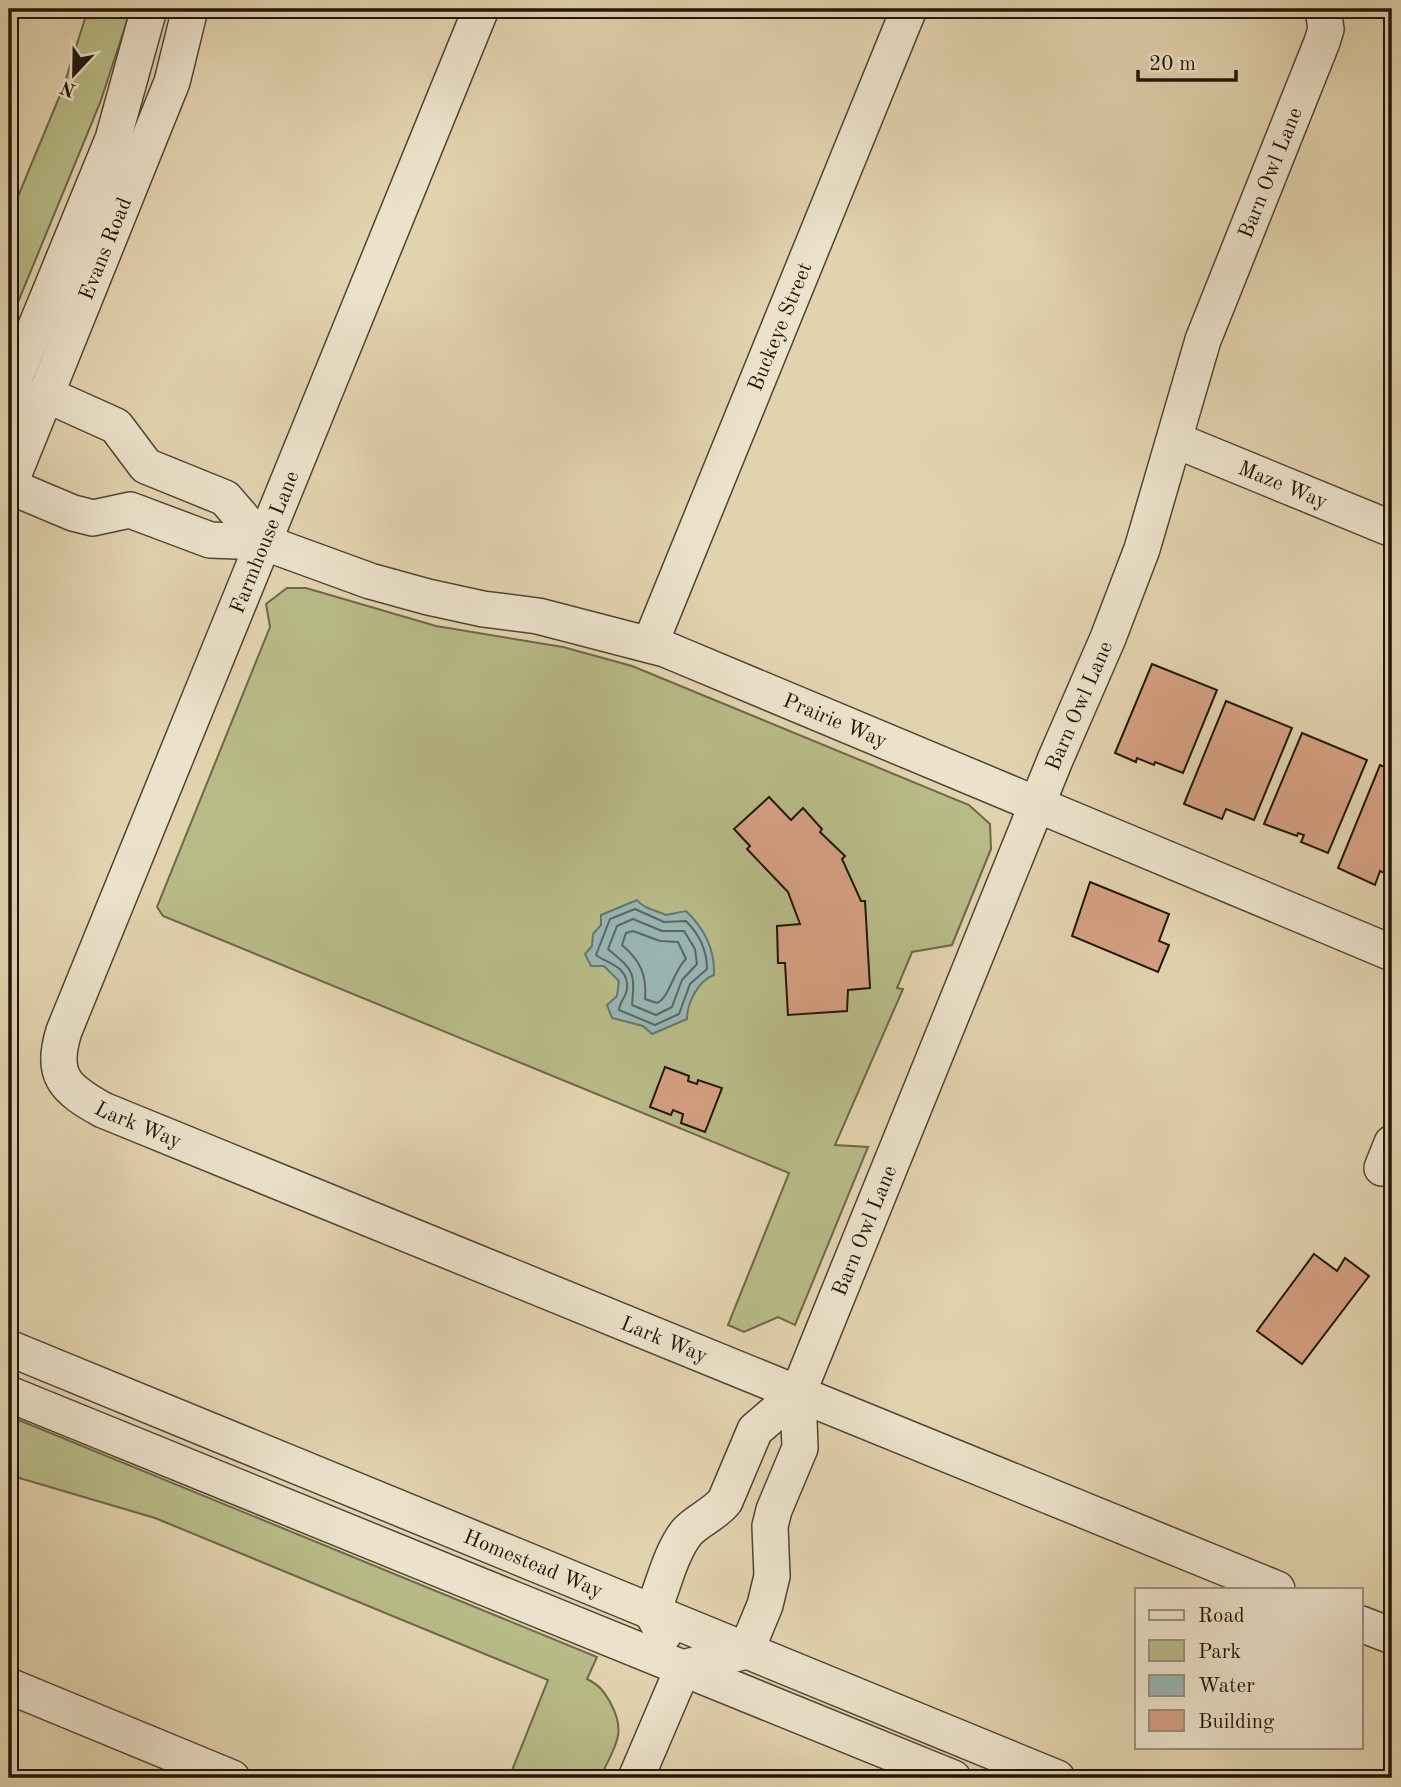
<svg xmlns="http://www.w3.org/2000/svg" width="1401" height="1787" viewBox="0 0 1401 1787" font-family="'Old Standard TT',serif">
  <rect width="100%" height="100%" fill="#e2d3af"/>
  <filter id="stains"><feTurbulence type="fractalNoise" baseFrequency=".00286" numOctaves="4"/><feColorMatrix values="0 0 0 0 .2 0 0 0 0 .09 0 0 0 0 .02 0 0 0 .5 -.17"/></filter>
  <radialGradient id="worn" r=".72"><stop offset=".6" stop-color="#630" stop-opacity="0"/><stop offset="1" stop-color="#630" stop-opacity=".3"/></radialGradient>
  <g fill="#b8bb87" stroke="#6c6848" stroke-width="2">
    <polygon points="88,9 131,9 100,103 9,324 9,218 63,88"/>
    <polygon points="287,588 306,588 436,626 563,647 632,666 969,805 990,824 991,849 952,945 912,952 897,988 903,989 835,1145 868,1147 795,1325 778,1317 744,1332 728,1325 789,1173 163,916 157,907 270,627 266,604"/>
    <path d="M 9,1416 L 597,1657 L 587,1679 C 599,1685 603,1690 610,1702 C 628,1734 614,1747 600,1778 L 509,1778 L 548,1680 L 155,1518 L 9,1475 Z"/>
  </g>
  <path fill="#98b6b4" stroke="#687670" stroke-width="2" d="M 637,900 C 644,909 656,910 666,915 L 686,911 C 705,929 715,949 714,975 C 698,981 687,1003 687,1019 L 652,1034 L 643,1026 L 612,1018 L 607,1005 L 617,996 L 619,981 L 604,966 L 591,966 L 585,954 L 592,946 L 593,934 L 601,925 L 601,915 Z"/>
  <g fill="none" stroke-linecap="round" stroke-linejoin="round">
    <g stroke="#5c665f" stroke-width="2">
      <path d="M 635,909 L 664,922 L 686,921 C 699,934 707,950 707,969 L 690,984 L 679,1014 L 655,1025 L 619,1010 C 619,1003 626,997 627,989 C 629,966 608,964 596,955 L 610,919 Z"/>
      <path d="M 633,919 L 662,931 L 684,931 L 695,949 L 697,964 L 682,980 L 672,1007 L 656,1015 L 632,1005 C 635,971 634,971 608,949 L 617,926 Z"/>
      <path d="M 633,931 L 660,941 L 678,942 L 686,959 C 673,971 670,997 657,1003 L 645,999 C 647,975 640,960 622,945 L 626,933 Z"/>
    </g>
  </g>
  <g fill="#d5a083" stroke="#20160a" stroke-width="2">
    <polygon points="1152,664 1217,690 1183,773 1155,762 1154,765 1137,758 1136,762 1115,753"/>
    <polygon points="1226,701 1292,728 1254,820 1226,809 1222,819 1184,804"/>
    <polygon points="1302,733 1367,760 1328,853 1301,842 1304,835 1298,833 1297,836 1264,824"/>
    <polygon points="1380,765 1392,770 1392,876 1380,871 1375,885 1338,868"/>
    <polygon points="769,797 791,820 803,808 822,829 820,832 845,856 842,859 861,901 865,901 870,988 848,990 847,1011 788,1015 785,963 778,963 777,926 800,924 788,892 747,849 750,846 734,829"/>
    <polygon points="1090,882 1169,914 1159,941 1169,945 1158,972 1072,936"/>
    <polygon points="665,1067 689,1076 688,1081 697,1084 698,1080 722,1088 705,1132 681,1123 683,1114 673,1110 671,1115 650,1107"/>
    <polygon points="1314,1254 1337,1271 1345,1258 1369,1276 1302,1364 1257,1331"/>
  </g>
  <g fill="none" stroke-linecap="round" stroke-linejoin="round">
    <defs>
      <g id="minor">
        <path id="s1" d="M 481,9 L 64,1031 C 50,1076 65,1089 103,1110 L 1277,1589"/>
        <polyline points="9,392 113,139 149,9"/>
        <polyline points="9,417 45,394 116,426 146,466 225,498 263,542"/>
        <path id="s2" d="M 1175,440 L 1392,529"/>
        <path id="s3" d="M 9,486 L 73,513 L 93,518 L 130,510 L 210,540 L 263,542 L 370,581 L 428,597 L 483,609 L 538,616 L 665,649 L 1392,953"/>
        <path id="s4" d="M 9,486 L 172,82 L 190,9"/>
        <path id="s5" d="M 650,644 L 909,9"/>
        <polyline points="1382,1168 1392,1143"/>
        <path id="s6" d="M 9,1348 L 1057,1778"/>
        <polyline points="9,1394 953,1778"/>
        <polyline points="1361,1624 1392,1636"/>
        <path d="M 664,1634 L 652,1613 C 663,1588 670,1553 687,1532 C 698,1520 715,1514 725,1501 L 755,1430 L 798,1393"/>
        <path id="s7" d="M 683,1668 L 746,1651 L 765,1605 L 772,1576 L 770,1526 L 774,1510 L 800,1448 L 798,1393 L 1055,760 L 1108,638 L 1142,549 L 1203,340 L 1322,42 L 1326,29 L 1323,9"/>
        <polyline points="9,1686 232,1778"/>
        <polyline points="636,1778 683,1668"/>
      </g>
    </defs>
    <use href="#minor" stroke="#504533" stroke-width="38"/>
    <use href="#minor" stroke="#ece2cb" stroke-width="35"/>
  </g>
  <g text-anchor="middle" stroke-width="5" stroke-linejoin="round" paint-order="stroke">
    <g font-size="21" fill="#20160a" stroke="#ece2cb">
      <text dy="7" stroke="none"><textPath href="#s7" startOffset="1643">Barn Owl Lane</textPath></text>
      <text dy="7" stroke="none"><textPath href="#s4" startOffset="256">Evans Road</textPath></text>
      <text dy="7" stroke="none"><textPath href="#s5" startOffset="343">Buckeye Street</textPath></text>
      <text dy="7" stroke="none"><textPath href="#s2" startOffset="117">Maze Way</textPath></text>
      <text transform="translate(264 542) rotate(-68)" y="7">Farmhouse Lane</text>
      <text dy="7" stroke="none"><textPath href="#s7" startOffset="1076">Barn Owl Lane</textPath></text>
      <text dy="7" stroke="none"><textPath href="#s3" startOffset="868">Prairie Way</textPath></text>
      <text dy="7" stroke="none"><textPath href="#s1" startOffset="1242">Lark Way</textPath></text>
      <text dy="7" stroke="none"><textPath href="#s7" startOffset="509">Barn Owl Lane</textPath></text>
      <text dy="7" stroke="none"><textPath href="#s1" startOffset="1810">Lark Way</textPath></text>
      <text dy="7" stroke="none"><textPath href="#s6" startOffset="567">Homestead Way</textPath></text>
    </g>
  </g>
  <rect width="1401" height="1787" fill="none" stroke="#e2d3af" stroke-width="35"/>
  <rect x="10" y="10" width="1380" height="1766" fill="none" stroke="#20160a" stroke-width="3.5"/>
  <rect x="18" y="18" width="1366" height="1752" fill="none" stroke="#20160a" stroke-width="2"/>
  <rect x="1135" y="1588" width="228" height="161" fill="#ece2cb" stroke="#9a907e" stroke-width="2"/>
  <rect x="1149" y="1610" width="35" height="10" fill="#ece2cb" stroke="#9a907e" stroke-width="2"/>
  <text x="1198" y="1622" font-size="21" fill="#20160a">Road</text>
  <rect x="1149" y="1640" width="35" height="21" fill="#b8bb87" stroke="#9a907e" stroke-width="2"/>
  <text x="1198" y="1658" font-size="21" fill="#20160a">Park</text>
  <rect x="1149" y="1675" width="35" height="21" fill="#98b6b4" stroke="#9a907e" stroke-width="2"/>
  <text x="1198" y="1692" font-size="21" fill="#20160a">Water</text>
  <rect x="1149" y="1710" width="35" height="21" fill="#d5a083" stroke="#9a907e" stroke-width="2"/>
  <text x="1198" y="1728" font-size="21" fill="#20160a">Building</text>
  <g transform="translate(74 74) rotate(202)" stroke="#ece2cb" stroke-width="5" paint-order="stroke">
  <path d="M0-5L12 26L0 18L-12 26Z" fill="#20160a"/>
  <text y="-10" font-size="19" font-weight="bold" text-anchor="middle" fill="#20160a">N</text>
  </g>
  <path d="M1138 70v10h98v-10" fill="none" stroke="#20160a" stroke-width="3.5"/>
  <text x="1149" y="70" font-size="21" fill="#20160a" stroke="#ece2cb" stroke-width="5" paint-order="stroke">20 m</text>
  <rect width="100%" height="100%" filter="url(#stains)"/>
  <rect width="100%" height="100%" fill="url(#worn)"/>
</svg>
